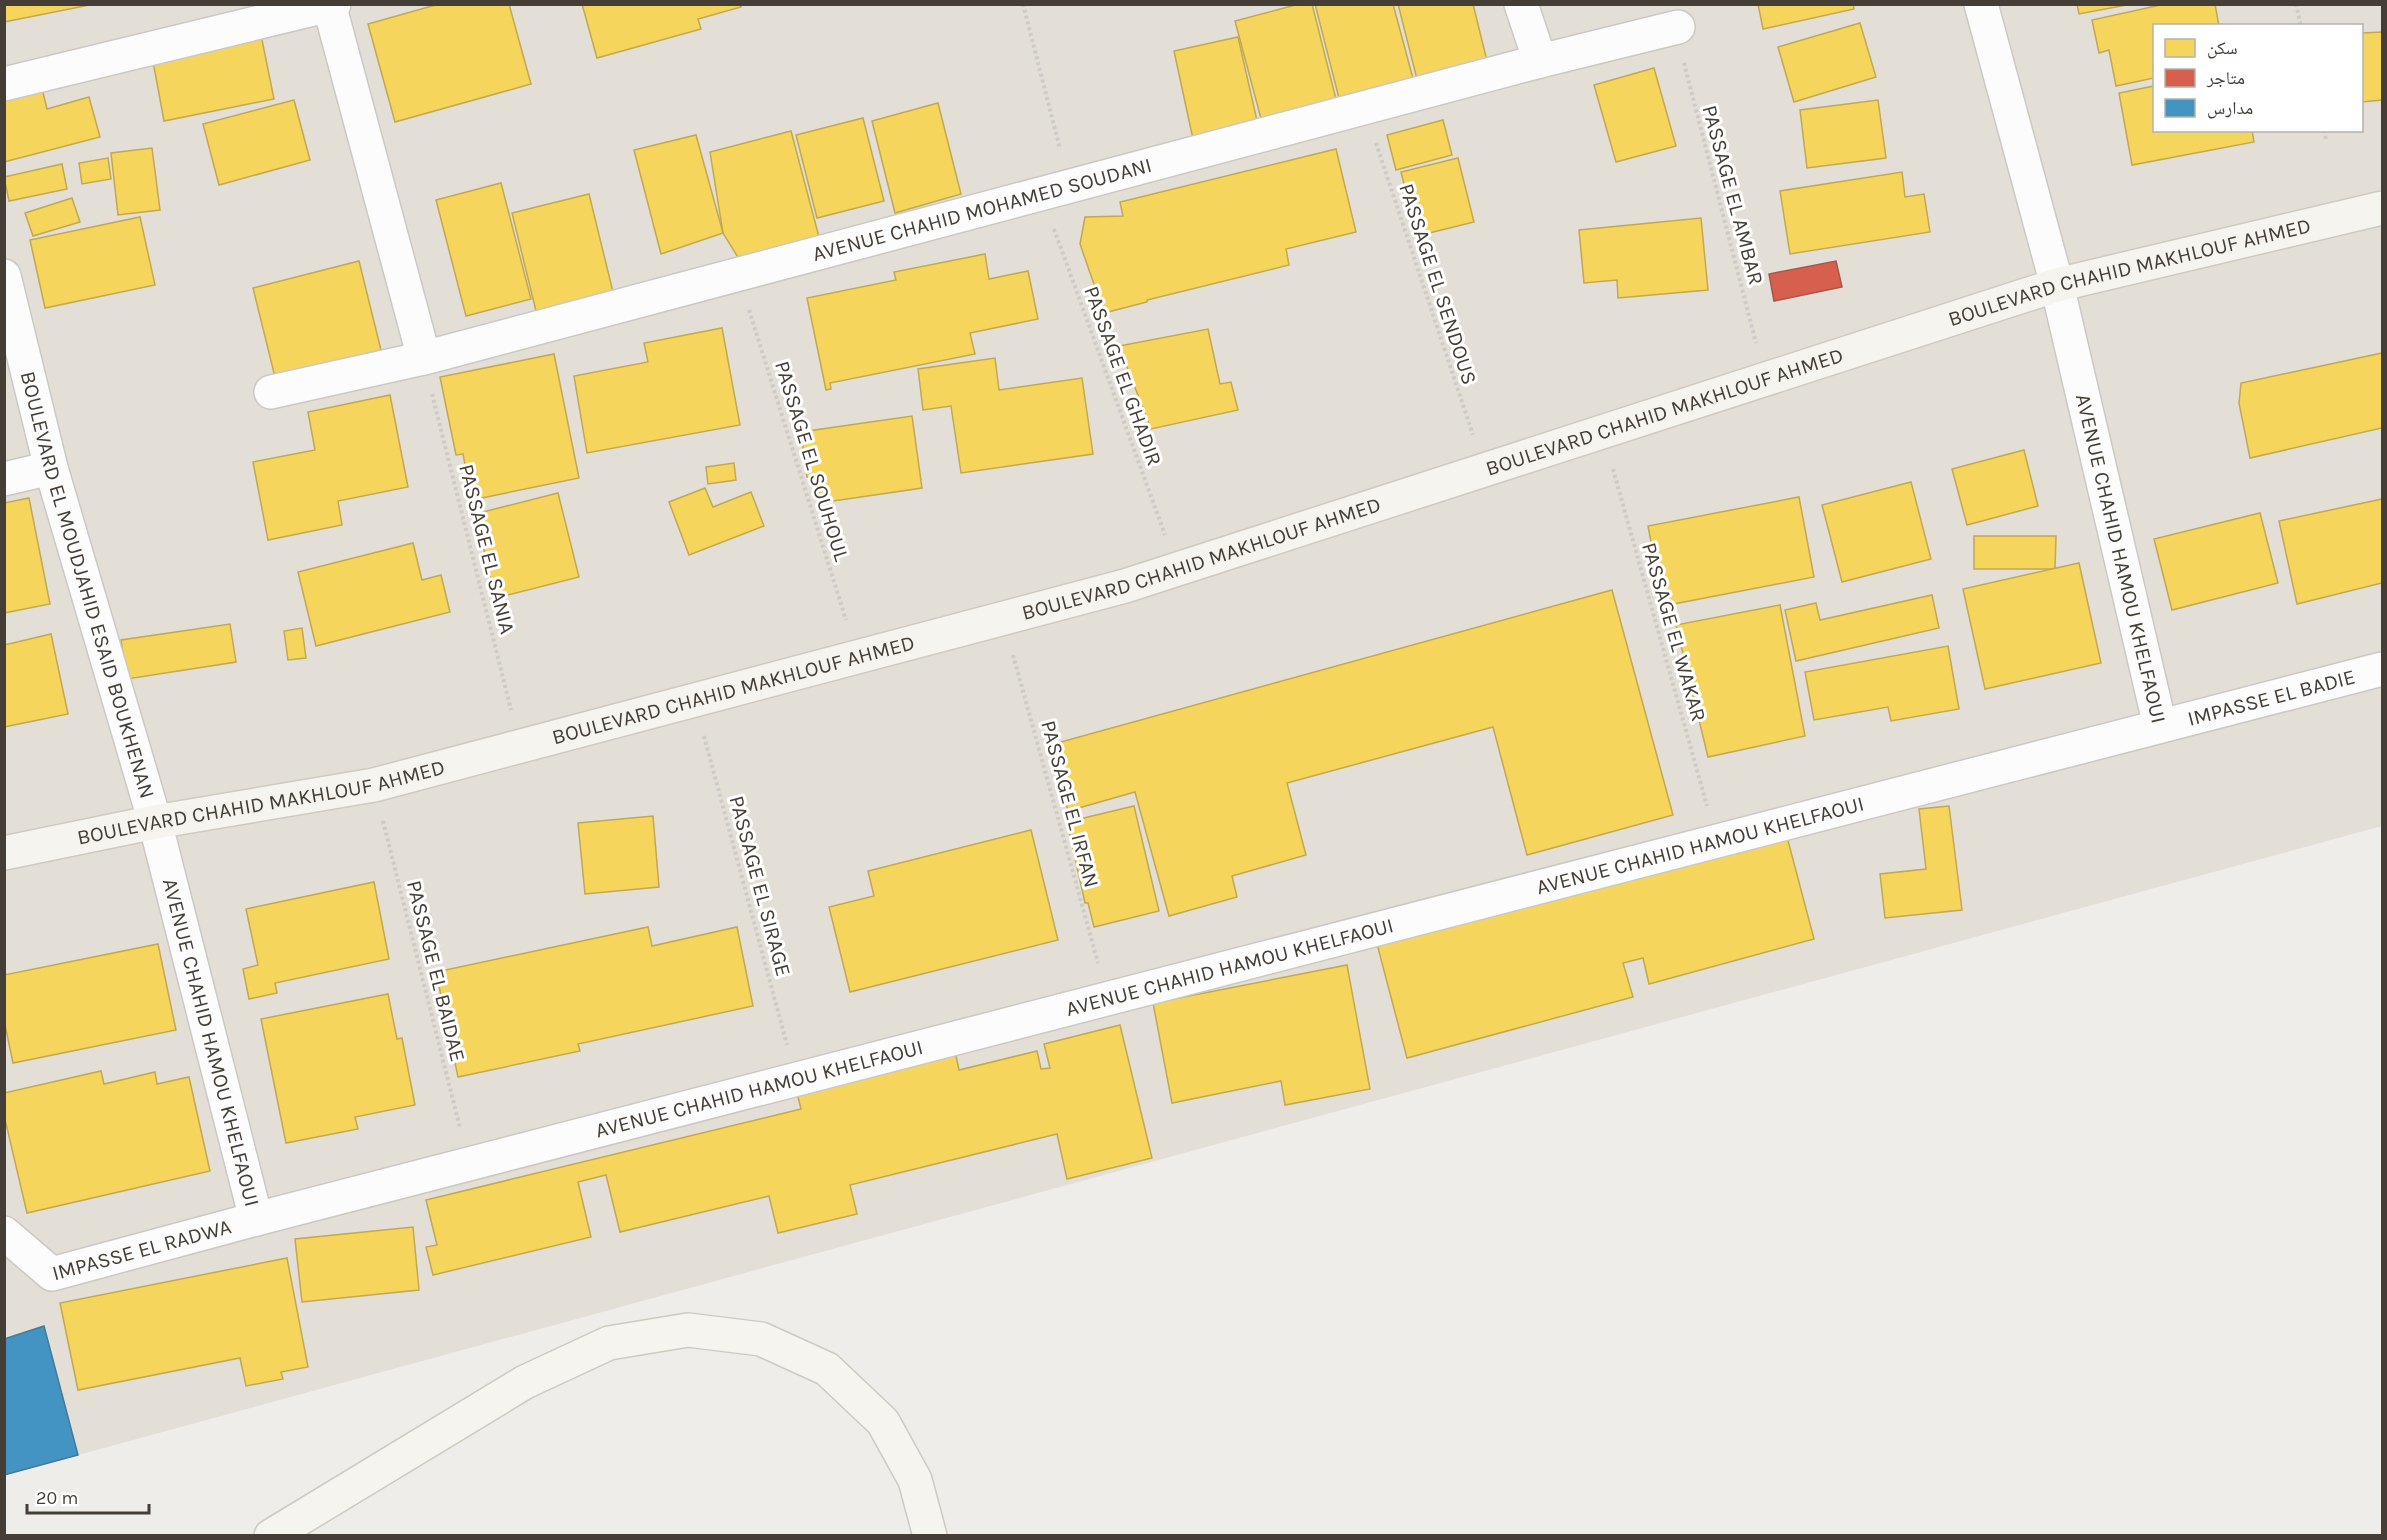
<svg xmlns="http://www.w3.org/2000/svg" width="2387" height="1540" viewBox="0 0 2387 1540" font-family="Karla,'Noto Naskh Arabic',sans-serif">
  <rect width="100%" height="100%" fill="#efede9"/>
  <path fill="#e3dfd7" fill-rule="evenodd" d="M 5,5 L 2382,5 L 2382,826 L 5,1475 ZM 2154,26 L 2362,26 L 2362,130 L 2154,130 Z"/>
  <g fill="#f6d55c" stroke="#c1a851" stroke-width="1.5">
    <polygon points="4,4 90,4 90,5 4,22"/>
    <polygon points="439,4 509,4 531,84 395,122 368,24"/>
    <polygon points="582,4 740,4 741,7 698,19 701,29 597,58"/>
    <polygon points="1299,4 1312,4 1338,107 1263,126 1235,21"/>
    <polygon points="1315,4 1393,4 1415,86 1341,106"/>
    <polygon points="1398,4 1473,4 1488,65 1418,83"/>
    <polygon points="1758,4 1853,4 1854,9 1763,29"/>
    <polygon points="2077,4 2132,4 2079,14"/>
    <polygon points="2165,4 2215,4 2219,26 2154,26 2154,78 2116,86 2109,50 2099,53 2092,20"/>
    <polygon points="1860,23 1876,77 1794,102 1778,47"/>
    <polygon points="2382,32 2382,100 2362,102 2362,33"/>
    <polygon points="261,35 274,99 164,121 152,56"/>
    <polygon points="1238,37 1258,125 1193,139 1174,51"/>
    <polygon points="1654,68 1676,146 1616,162 1594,85"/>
    <polygon points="40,80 47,109 89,97 100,137 4,162 4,89"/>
    <polygon points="2154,86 2154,130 2252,130 2254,142 2132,165 2119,93"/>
    <polygon points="294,100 310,160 219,185 203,124"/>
    <polygon points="1878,100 1886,158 1807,168 1800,110"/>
    <polygon points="938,103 961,194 895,213 872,121"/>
    <polygon points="863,118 884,201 817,218 796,135"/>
    <polygon points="1443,120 1452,155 1396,170 1387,135"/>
    <polygon points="791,131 819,237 739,259 723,233 710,152"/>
    <polygon points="696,135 723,233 661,254 634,150"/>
    <polygon points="152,148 160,210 118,215 111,153"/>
    <polygon points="1336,149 1356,232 1286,249 1289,265 1147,300 1147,302 1104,313 1080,244 1085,217 1123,216 1120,202"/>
    <polygon points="108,158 111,179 82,184 79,163"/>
    <polygon points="1458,158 1474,222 1417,236 1401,172"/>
    <polygon points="62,164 67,189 9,201 4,177"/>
    <polygon points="1902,172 1905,197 1924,194 1930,232 1790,254 1780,191"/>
    <polygon points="501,183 531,299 466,316 436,200"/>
    <polygon points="589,194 613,292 536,311 512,213"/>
    <polygon points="72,198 80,222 33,236 25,213"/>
    <polygon points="140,217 155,285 45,308 30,240"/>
    <polygon points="1701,218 1708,290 1618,298 1617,280 1584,283 1579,230"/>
    <polygon points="985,254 989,279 1028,271 1038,319 970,333 975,354 830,383 831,389 826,390 807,298 896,280 894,272"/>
    <polygon points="359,261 381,350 275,377 253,288"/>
    <polygon points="722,328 740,425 587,453 574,376 648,362 644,343"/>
    <polygon points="1208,329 1220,384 1231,382 1238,410 1151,429 1119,346"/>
    <polygon points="2382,353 2382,428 2250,458 2239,403 2241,383"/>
    <polygon points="554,354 579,478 472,500 463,454 456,455 440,377"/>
    <polygon points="995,358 999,390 1082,378 1093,454 961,473 951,406 923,410 918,369"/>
    <polygon points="390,395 408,487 338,501 342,525 268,540 253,462 315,450 308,412"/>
    <polygon points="912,416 922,488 820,503 817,476 807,477 801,432"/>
    <polygon points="2024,450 2038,506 1967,525 1952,469"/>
    <polygon points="734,463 736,480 708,484 706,467"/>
    <polygon points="1911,482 1931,559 1842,582 1822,505"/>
    <polygon points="705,488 713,507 751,492 764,526 689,555 669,502"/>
    <polygon points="558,493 579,577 496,598 475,514"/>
    <polygon points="1799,497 1814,577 1663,606 1648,526"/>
    <polygon points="29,498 50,604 4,613 4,503"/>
    <polygon points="2382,499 2382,583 2297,604 2279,521"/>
    <polygon points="2260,513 2278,583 2172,610 2154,539"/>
    <polygon points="1974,536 2056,536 2055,569 1974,569"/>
    <polygon points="413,543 422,580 441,575 450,612 316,646 298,572"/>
    <polygon points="2079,563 2101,663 1985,689 1963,589"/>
    <polygon points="1612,590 1673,815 1527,855 1493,727 1287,783 1306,855 1232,876 1237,897 1169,916 1135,792 1068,811 1050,745"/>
    <polygon points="1932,595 1939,628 1796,661 1785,610 1816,603 1820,620"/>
    <polygon points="1780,605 1805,736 1708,757 1676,625"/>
    <polygon points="230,624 236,662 127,679 121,640"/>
    <polygon points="302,628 306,658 288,660 284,631"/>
    <polygon points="51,634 68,714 4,727 4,645"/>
    <polygon points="1948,646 1959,709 1891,721 1888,707 1814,720 1805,672"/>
    <polygon points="1134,806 1159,911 1094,927 1088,903 1085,903 1067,822"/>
    <polygon points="1949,806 1962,910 1885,918 1880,874 1926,869 1919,809"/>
    <polygon points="653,816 659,887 585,894 578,823"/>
    <polygon points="1031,830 1058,940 850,992 829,907 874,896 868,871"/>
    <polygon points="1786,833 1814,939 1649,984 1643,958 1623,963 1633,997 1407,1058 1377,944"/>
    <polygon points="374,882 389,959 275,983 277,993 249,999 243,969 258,965 246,909"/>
    <polygon points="648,927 652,946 737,927 753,1006 578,1044 580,1051 458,1077 436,972"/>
    <polygon points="158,944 176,1030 13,1063 4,1020 4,975"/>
    <polygon points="1347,965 1370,1089 1285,1105 1281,1081 1172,1103 1153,1003"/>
    <polygon points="388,994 397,1039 402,1038 415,1105 355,1117 358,1129 286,1143 261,1019"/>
    <polygon points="1120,1025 1152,1158 1067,1179 1057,1134 850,1185 857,1214 778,1233 769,1196 620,1232 606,1175 578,1182 591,1237 433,1275 426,1247 437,1245 426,1200 801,1109 796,1089 955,1051 959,1070 1037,1051 1041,1069 1050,1068 1044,1044"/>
    <polygon points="101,1071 104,1084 155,1072 157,1084 189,1077 210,1171 27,1213 4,1115 4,1093"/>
    <polygon points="413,1227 419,1290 302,1302 295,1239"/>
    <polygon points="287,1258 308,1367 281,1372 283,1379 246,1386 240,1358 78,1390 60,1303"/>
  </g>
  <polygon fill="#d6604d" stroke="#aa5646" stroke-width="1.5" points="1836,261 1842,287 1774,301 1769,274"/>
  <polygon fill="#4393c3" stroke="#437a99" stroke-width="1.5" points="44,1326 78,1455 4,1475 4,1339"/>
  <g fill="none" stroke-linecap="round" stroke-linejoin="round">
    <defs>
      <g id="minor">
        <path id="s1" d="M 329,4 L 424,358 L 1540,61 L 1521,4"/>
        <path id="s2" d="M 1981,4 L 2057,285 L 2160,726"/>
        <polyline points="1540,61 1678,27"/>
        <polyline points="4,84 334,4"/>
        <path id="s3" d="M 4,276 L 51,468 L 155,822 L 256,1219 L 2382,669"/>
        <polyline points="271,392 424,358"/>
        <polyline points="4,479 51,468"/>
        <path id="s4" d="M 4,1233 L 52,1274 L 256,1219"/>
      </g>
      <g id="secondary">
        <path id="s5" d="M 4,853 L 155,822 L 374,785 L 1125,586 L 2057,285 L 2382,208"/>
        <polyline points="271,1536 525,1382 609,1343 688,1330 761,1339 827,1369 883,1422 915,1480 930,1536"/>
      </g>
    </defs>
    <use href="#minor" stroke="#cbc9c5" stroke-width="36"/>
    <use href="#secondary" stroke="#cecac0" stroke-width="36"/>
    <g stroke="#cdcbc7" stroke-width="4" stroke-dasharray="3 3" stroke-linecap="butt">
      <polyline points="1023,4 1060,149"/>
      <polyline points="2296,4 2301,26"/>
      <polyline points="1684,63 1756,343"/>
      <polyline points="2324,130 2326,140"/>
      <polyline points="1376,143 1473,435"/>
      <polyline points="1054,229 1165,535"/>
      <polyline points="749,310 846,620"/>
      <polyline points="432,394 511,710"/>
      <polyline points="1613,469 1707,806"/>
      <polyline points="1013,655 1098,963"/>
      <polyline points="704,736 787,1045"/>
      <polyline points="383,821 460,1128"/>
    </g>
    <use href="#minor" stroke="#fdfcfc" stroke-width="33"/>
    <use href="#secondary" stroke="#f5f4ef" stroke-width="33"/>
  </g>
  <g text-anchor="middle" stroke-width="6" stroke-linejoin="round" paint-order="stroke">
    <g font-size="21" fill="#443e36" stroke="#fff">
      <text transform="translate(1733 195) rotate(75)" y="7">PASSAGE EL AMBAR</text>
      <text dy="7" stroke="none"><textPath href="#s1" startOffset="944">AVENUE CHAHID MOHAMED SOUDANI</textPath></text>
      <text dy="7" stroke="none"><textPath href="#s5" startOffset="2206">BOULEVARD CHAHID MAKHLOUF AHMED</textPath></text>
      <text transform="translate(1438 284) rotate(72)" y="7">PASSAGE EL SENDOUS</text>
      <text transform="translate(1123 376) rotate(70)" y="7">PASSAGE EL GHADIR</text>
      <text dy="7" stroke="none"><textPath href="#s5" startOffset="1720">BOULEVARD CHAHID MAKHLOUF AHMED</textPath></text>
      <text transform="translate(812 461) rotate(73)" y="7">PASSAGE EL SOUHOUL</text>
      <text transform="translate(487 549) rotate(76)" y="7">PASSAGE EL SANIA</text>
      <text dy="7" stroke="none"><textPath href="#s2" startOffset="572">AVENUE CHAHID HAMOU KHELFAOUI</textPath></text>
      <text dy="7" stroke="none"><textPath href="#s5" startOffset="1234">BOULEVARD CHAHID MAKHLOUF AHMED</textPath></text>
      <text dy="7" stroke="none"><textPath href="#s3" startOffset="320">BOULEVARD EL MOUDJAHID ESAID BOUKHENAN</textPath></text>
      <text transform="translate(1674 632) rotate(74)" y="7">PASSAGE EL WAKAR</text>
      <text dy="7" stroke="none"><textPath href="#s5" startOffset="748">BOULEVARD CHAHID MAKHLOUF AHMED</textPath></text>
      <text dy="7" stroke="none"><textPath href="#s3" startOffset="3058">IMPASSE EL BADIE</textPath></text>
      <text dy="7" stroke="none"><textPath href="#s5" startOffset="262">BOULEVARD CHAHID MAKHLOUF AHMED</textPath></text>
      <text transform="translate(1070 804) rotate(75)" y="7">PASSAGE EL IRFAN</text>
      <text dy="7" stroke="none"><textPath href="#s3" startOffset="2468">AVENUE CHAHID HAMOU KHELFAOUI</textPath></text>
      <text transform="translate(760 886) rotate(75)" y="7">PASSAGE EL SIRAGE</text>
      <text dy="7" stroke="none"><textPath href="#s3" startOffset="1982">AVENUE CHAHID HAMOU KHELFAOUI</textPath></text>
      <text transform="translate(436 971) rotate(76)" y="7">PASSAGE EL BAIDAE</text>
      <text dy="7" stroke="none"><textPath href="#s3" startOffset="794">AVENUE CHAHID HAMOU KHELFAOUI</textPath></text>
      <text dy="7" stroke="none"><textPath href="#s3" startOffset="1496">AVENUE CHAHID HAMOU KHELFAOUI</textPath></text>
      <text dy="7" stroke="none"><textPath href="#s4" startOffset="156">IMPASSE EL RADWA</textPath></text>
    </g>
  </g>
  <rect width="2387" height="1540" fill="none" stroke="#443e36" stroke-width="12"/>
  <rect x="2153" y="24" width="210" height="108" fill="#ffffff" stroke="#b4b2af" stroke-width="1.5"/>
  <rect x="2165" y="39" width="30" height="18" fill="#f6d55c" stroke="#b4b2af" stroke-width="1.5"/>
  <text x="2207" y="54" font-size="18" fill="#443e36">سكن</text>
  <rect x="2165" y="69" width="30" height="18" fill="#d6604d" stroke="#b4b2af" stroke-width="1.5"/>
  <text x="2207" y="84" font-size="18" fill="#443e36">متاجر</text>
  <rect x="2165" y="99" width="30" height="18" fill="#4393c3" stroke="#b4b2af" stroke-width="1.5"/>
  <text x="2207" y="114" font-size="18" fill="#443e36">مدارس</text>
  <path d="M27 1504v9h122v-9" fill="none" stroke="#443e36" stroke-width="3"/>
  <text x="36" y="1504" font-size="18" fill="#443e36" stroke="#ffffff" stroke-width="4.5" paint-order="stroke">20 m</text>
</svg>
